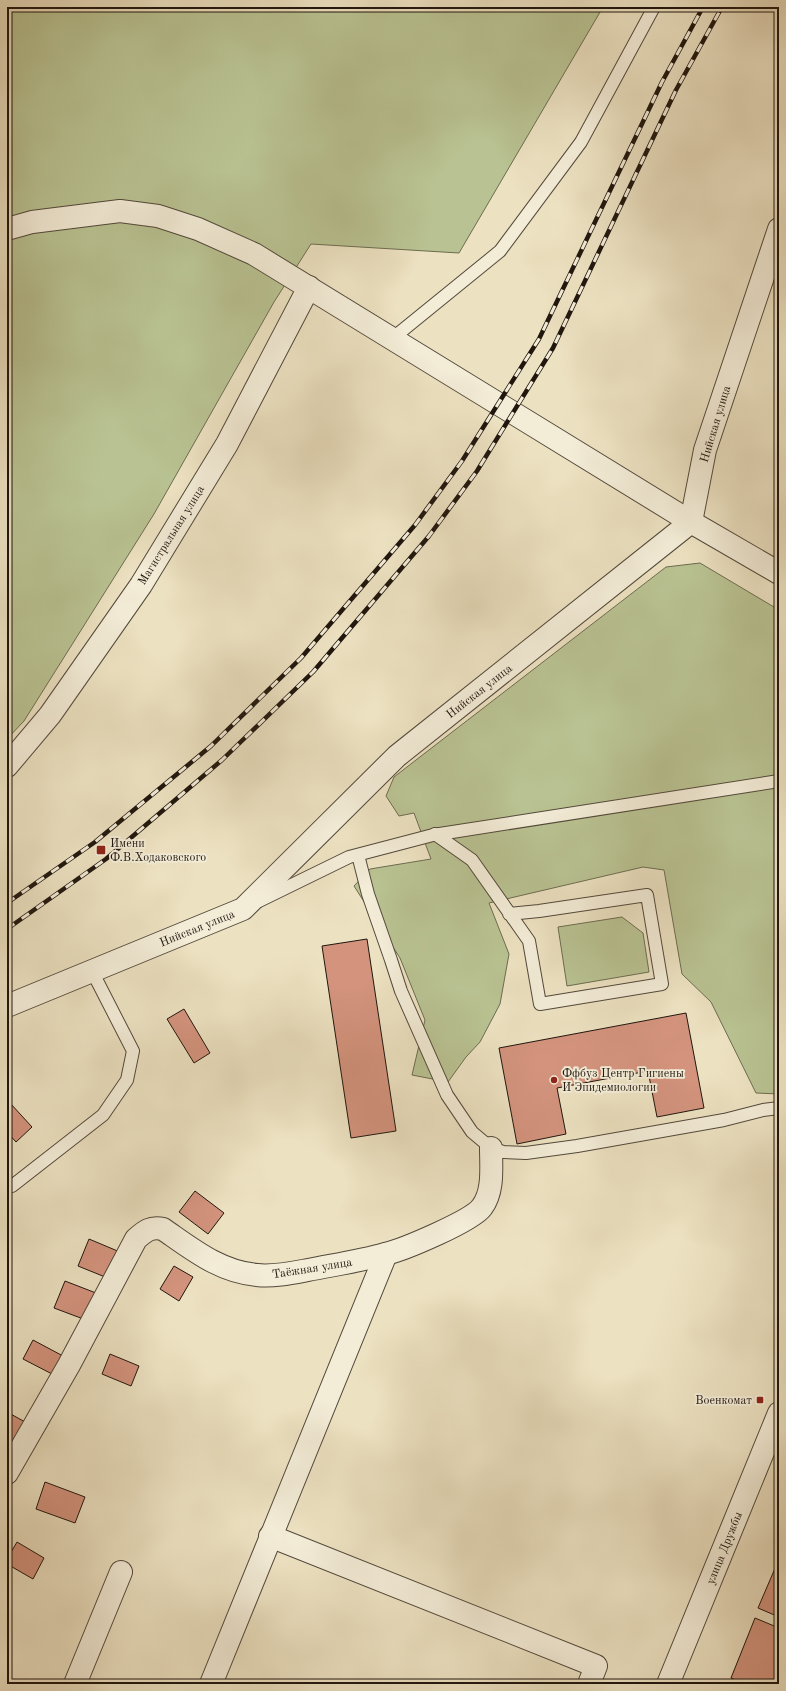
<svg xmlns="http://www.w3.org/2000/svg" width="786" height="1691" viewBox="0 0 786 1691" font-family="'Old Standard TT',serif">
  <rect width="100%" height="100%" fill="#ece1c1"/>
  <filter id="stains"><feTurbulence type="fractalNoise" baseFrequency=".005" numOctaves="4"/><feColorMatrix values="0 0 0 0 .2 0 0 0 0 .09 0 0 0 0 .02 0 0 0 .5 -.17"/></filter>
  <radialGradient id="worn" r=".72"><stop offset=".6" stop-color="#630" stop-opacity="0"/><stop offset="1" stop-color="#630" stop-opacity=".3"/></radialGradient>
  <g fill="#b9c292" stroke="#6c6c50">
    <polygon points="7,7 603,7 459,253 311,244 274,302 154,514 24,721 7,739"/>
    <polygon points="700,563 779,610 779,1094 756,1093 711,1002 682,974 664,870 643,867 489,903 509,954 500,1004 480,1042 466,1057 448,1082 412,1075 425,1020 400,958 354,886 370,869 431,859 414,813 399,816 386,796 394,777 666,567"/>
    <polygon points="622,917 643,933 649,972 567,986 558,927"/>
  </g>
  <g fill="#d3937d" stroke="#20160e">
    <polygon points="367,939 396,1131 351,1138 322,946"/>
    <polygon points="184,1009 210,1053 194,1063 167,1019"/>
    <polygon points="686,1013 704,1108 657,1117 648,1071 557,1088 566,1134 517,1144 499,1048"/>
    <polygon points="10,1103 32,1127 16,1142 7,1132 7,1106"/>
    <polygon points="195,1191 224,1213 208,1234 179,1212"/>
    <polygon points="89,1239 120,1252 110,1279 78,1266"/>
    <polygon points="174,1266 193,1277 179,1301 160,1289"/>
    <polygon points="65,1281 96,1293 86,1320 54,1308"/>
    <polygon points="33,1340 63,1356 54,1375 23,1359"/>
    <polygon points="110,1354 139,1366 131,1386 102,1374"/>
    <polygon points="7,1412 27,1423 7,1452"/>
    <polygon points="45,1482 85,1497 75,1523 36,1509"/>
    <polygon points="17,1542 44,1558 33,1579 7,1564 7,1559"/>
    <polygon points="779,1559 779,1617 758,1608"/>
    <polygon points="755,1618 779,1628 779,1684 745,1684 731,1678"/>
  </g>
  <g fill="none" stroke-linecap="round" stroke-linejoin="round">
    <defs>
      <g id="service">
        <polyline points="393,338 500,251 581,142 654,7"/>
        <polyline points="435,834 472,860 529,941 540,1004 662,984 647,895 539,911 509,914"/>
        <polyline points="358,855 368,894 391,960 401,991 447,1095 472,1132 491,1148 503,1152 526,1153 577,1146 724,1120 763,1110 779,1108"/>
        <polyline points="259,901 349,857 433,835 779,781"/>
        <polyline points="12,1186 103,1115 127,1080 133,1051 92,971"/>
      </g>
      <g id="minor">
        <polyline points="7,1006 243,909 397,756 691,522 705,450 779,229"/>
        <path d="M 7,1473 L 69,1365 L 136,1239 C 145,1231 151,1226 163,1229 C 192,1249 220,1272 257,1275 C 273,1277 292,1273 308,1270 C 333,1265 360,1261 385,1254 C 403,1250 472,1221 482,1207 C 494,1191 491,1167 491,1148"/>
        <polyline points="270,1536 596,1666 589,1684"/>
        <polyline points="75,1684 121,1572"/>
        <polyline points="211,1684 386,1254"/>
      </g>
      <g id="tertiary">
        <polyline points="7,229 32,222 120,211 158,216 198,229 254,254 691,522 779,573"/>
        <polyline points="7,766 50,715 141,585 227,444 309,287"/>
        <polyline points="668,1684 779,1413"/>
      </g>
    </defs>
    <use href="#service" stroke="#53493b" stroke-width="14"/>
    <use href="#minor" stroke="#53493b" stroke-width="24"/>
    <use href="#tertiary" stroke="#53493b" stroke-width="24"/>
    <use href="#service" stroke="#f3ecd7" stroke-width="12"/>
    <use href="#minor" stroke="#f3ecd7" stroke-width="22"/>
    <use href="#tertiary" stroke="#f3ecd7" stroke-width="22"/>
    <defs>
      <g id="rail">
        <polyline points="7,903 95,842 211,746 301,658 415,525 462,461 539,339 662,82 703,7"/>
        <polyline points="7,929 106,859 222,760 313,672 429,536 477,471 553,348 676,90 722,7"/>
      </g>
    </defs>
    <use href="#rail" stroke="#20160e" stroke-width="4.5"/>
    <use href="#rail" stroke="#f3ecd7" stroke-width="3" stroke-dasharray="9" stroke-linecap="butt"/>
  </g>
  <g fill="#8f2418" stroke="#f3ecd7" stroke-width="1.5">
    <rect x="96" y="845" width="10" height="10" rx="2"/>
    <circle cx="554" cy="1080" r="4"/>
    <rect x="756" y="1396" width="8" height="8" rx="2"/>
  </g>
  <g text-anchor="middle" stroke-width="3.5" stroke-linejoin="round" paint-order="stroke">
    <g font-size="12" fill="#20160e" stroke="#f3ecd7">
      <text transform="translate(715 424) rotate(-73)" y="4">Нийская улица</text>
      <text transform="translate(171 535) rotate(-58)" y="4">Магистральная улица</text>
      <text transform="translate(479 691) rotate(-38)" y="4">Нийская улица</text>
      <text transform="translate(197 928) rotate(-22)" y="4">Нийская улица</text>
      <text transform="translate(312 1268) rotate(-9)" y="4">Таёжная улица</text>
      <text transform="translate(724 1548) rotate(-68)" y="4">улица Дружбы</text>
    </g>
    <g font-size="12" fill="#20160e" stroke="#f3ecd7" text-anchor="start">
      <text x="110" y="847">Имени<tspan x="110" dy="14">Ф.В.Ходаковского</tspan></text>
      <text x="562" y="1077">Ффбуз Центр Гигиены<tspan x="562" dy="14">И Эпидемиологии</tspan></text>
      <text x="752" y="1404" text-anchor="end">Военкомат</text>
    </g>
  </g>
  <rect width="786" height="1691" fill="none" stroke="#ece1c1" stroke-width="24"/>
  <rect x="8" y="8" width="770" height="1675" fill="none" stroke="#20160e" stroke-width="2"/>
  <rect x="12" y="12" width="762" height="1667" fill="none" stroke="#20160e"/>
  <rect width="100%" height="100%" filter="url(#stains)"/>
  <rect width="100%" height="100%" fill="url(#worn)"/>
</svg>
